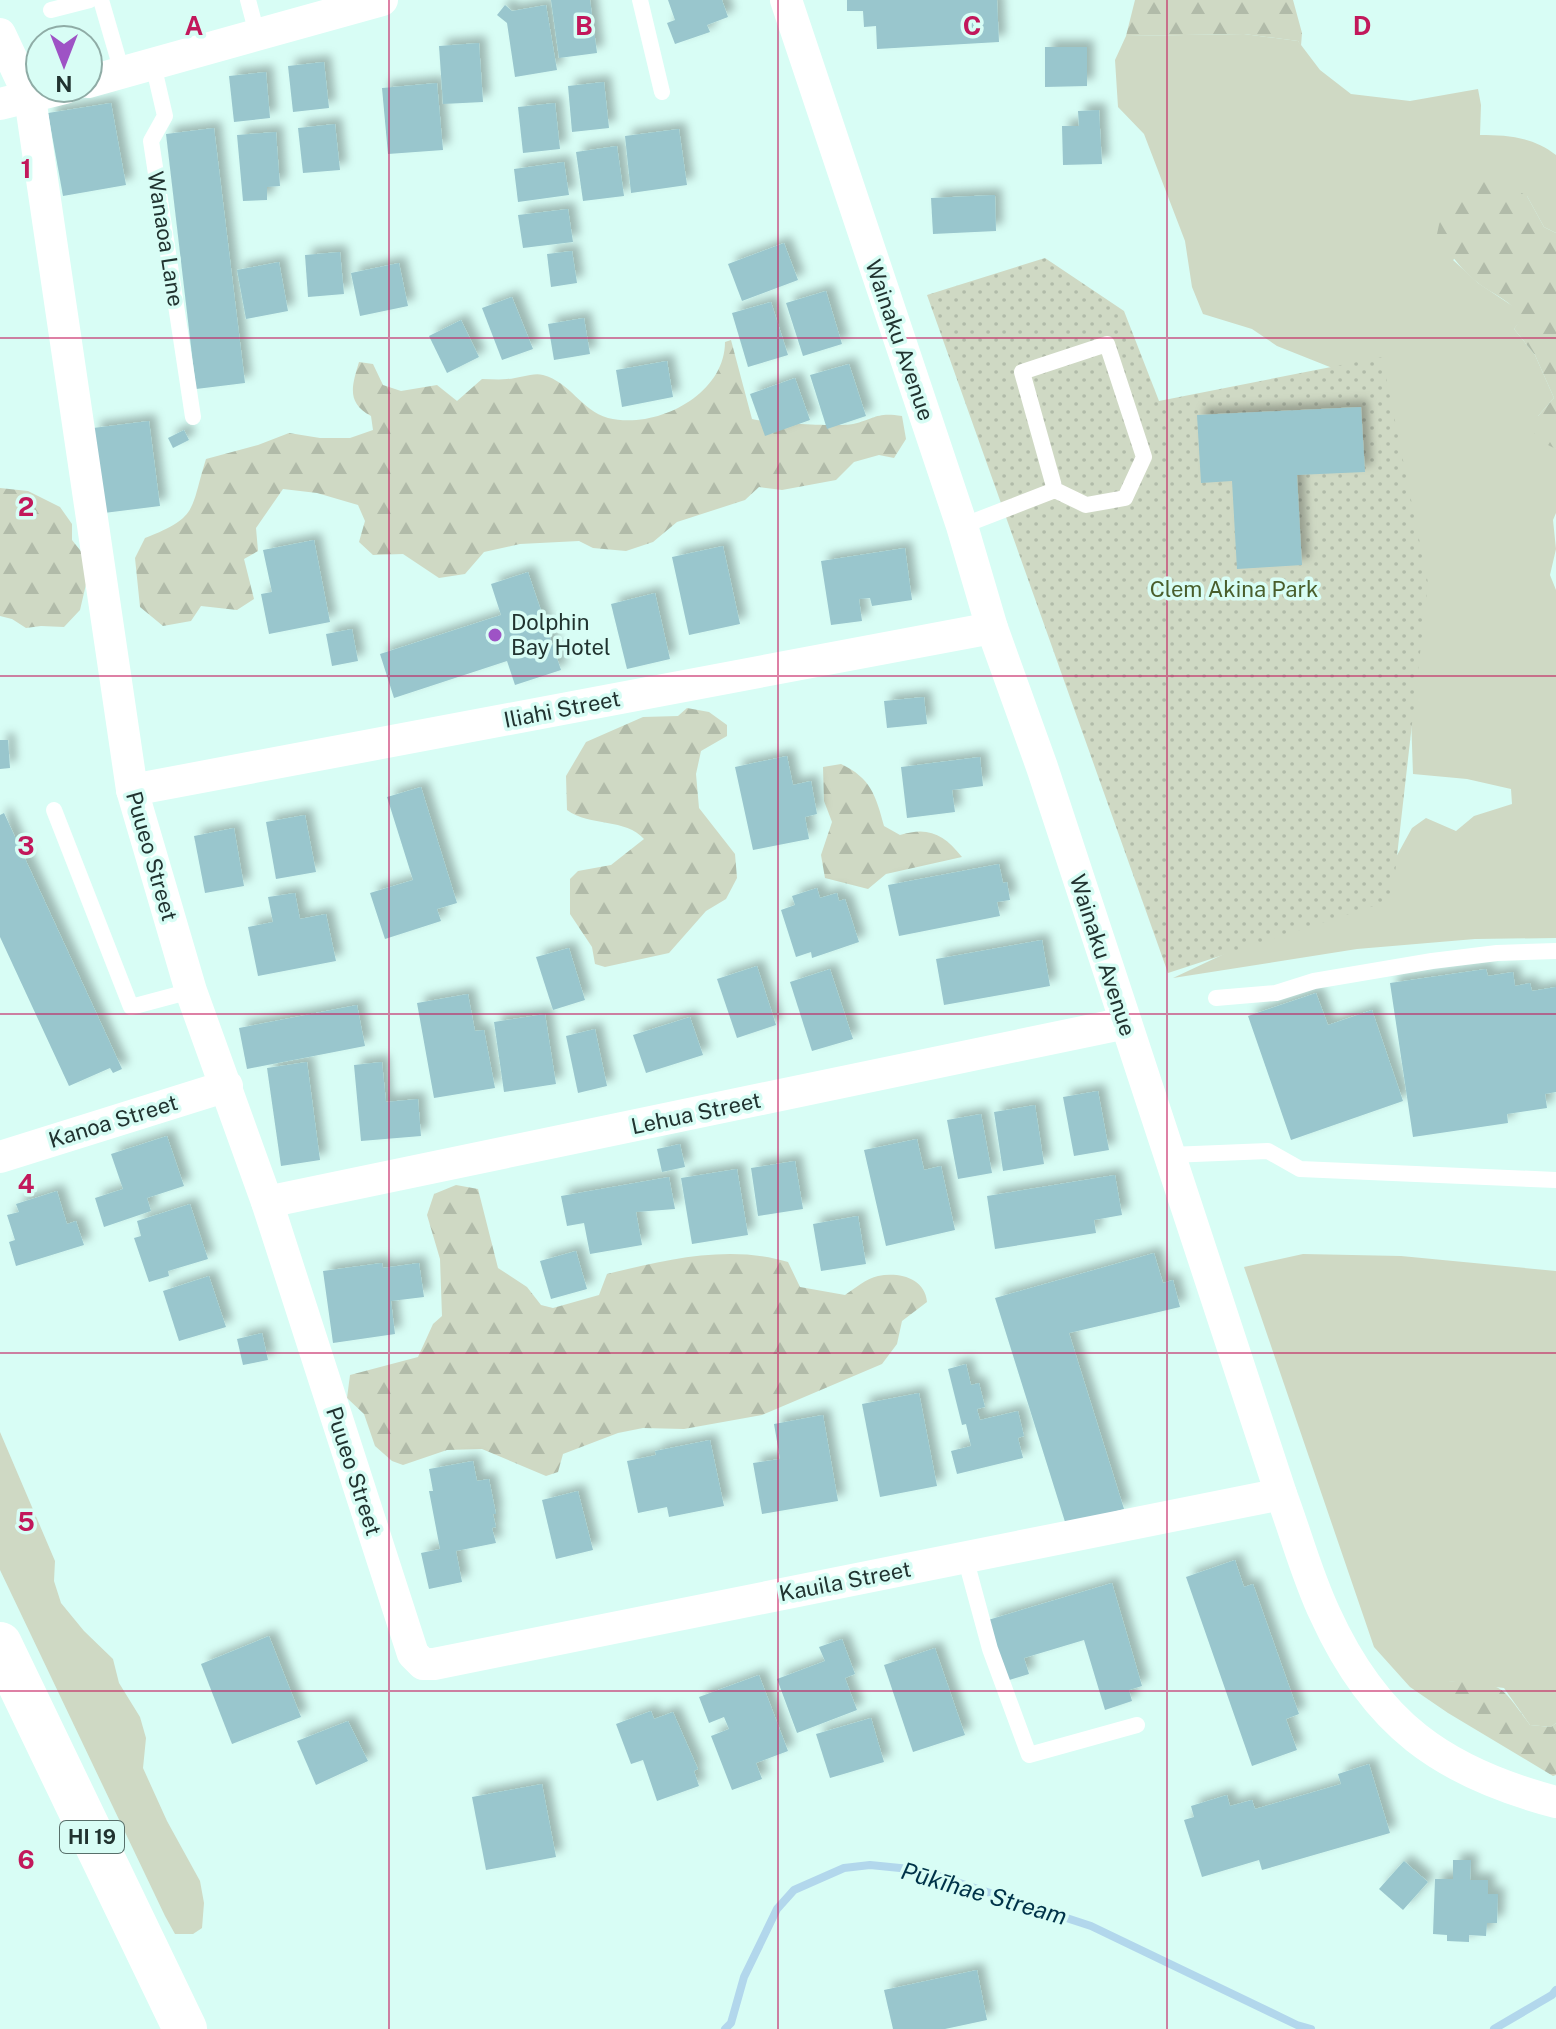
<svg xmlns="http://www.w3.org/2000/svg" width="1556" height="2029" viewBox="0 0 1556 2029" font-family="'Public Sans',sans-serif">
  <defs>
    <pattern id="forest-firs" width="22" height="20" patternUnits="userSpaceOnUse" patternTransform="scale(2)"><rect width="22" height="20" fill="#cfd9c4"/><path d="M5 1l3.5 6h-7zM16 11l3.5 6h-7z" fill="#b1bba9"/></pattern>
    <pattern id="park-dots" width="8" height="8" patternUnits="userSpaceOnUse" patternTransform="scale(2)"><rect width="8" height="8" fill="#cfd9c4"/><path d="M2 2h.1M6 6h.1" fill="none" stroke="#b1bba9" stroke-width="1.8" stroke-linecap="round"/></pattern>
    <filter id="shadow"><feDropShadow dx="7" dy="-7" stdDeviation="4" flood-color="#0004"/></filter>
  </defs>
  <rect width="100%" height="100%" fill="#d8fdf5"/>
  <g fill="#cfd9c4">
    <path d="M 1244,34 L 1298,41 L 1320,70 L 1351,94 L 1410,101 L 1478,89 L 1481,105 L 1480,135 C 1508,135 1533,137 1556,155 L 1556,233 L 1544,227 L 1527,196 L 1453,260 L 1478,283 L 1517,309 L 1521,320 L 1514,329 L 1535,355 L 1554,398 L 1538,416 L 1556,449 L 1556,513 L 1553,520 L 1556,549 L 1550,575 L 1556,590 L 1556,938 L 1475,939 L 1357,949 L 1173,978 L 1384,879 L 1412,828 L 1426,818 L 1456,831 L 1474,816 L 1512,804 L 1511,789 L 1467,779 L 1413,774 L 1409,659 L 1350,375 L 1277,346 L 1252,329 L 1203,314 L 1192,287 L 1185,241 L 1144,134 L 1118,107 L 1115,60 L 1126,36 Z"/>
    <polygon points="1303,1254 1401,1256 1556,1271 1556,1723 1551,1727 1530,1725 1504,1688 1448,1681 1448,1713 1410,1687 1374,1647 1244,1267"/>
    <polygon points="0,1432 55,1561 54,1581 61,1603 84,1631 113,1659 119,1683 140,1717 146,1738 143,1768 167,1821 200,1881 204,1903 202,1928 193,1934 175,1934 165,1916 0,1570"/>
  </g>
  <g fill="url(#forest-firs)">
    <polygon points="1135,0 1293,0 1302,33 1301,46 1298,41 1244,34 1126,36"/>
    <path d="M 1494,177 L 1527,196 L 1544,227 L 1556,233 L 1556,449 L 1534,438 L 1538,416 L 1554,398 L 1535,355 L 1514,329 L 1520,320 C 1515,301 1493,295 1478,283 C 1460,269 1449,252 1437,234 L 1442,211 L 1472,185 Z"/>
    <path d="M 731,340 L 752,419 C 767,423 838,427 853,424 C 876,419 875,412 902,416 L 906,439 L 894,458 L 879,455 L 854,462 L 836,480 L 782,490 L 759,487 L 745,500 L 677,522 L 653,542 L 626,551 L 593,548 L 579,541 L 520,544 L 484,552 L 465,574 L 439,578 L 403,554 L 373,555 L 359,542 L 365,521 L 358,505 L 317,493 L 283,489 L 256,528 L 258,551 L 244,559 L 254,599 L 237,610 L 201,606 L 191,621 L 163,626 L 140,607 L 135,558 L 145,538 C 199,517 190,510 206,459 L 258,445 L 289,433 L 320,438 L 350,438 L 373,430 L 371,416 C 346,402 352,386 359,362 L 373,364 L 383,385 L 401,391 L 437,385 L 457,401 L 482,379 C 490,379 499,380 507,379 C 518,379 533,372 543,375 C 570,382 581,410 608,418 C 656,430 725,395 725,342 Z"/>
    <polygon points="0,488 28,491 60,507 72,524 72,540 87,559 87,580 80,610 64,627 41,626 26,628 12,619 0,616"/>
    <path d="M 687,708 L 709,712 L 727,725 L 727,736 L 701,751 L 696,774 L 699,808 L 735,854 L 737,878 L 726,899 L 706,911 L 669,953 L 605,967 L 595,964 L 592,947 L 570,914 L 570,879 L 578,871 L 611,865 L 644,839 C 626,818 590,827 567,810 L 566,776 L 586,742 L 643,717 L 678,716 Z"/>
    <path d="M 841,764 C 871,778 876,796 884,826 L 900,835 C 928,826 944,834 962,857 L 886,874 L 868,889 L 825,878 L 821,855 L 832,822 L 824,801 L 823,767 Z"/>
    <path d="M 456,1185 L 478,1189 L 498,1268 L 527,1287 L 541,1305 L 553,1308 L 599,1295 L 607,1274 C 664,1260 729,1244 788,1262 L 800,1287 L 845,1295 C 854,1289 867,1278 878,1276 C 899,1272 925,1278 927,1302 L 902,1321 L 897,1344 L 882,1364 L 762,1415 L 684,1429 L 643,1428 L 618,1433 L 563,1454 L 558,1472 L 546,1476 L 482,1449 L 447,1450 L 403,1465 L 392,1461 L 375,1446 L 364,1414 L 347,1398 L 350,1375 L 418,1357 L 433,1324 L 442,1316 L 440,1259 L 427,1215 L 434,1194 Z"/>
    <path d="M 1448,1681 C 1502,1683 1499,1682 1530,1725 L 1551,1727 L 1556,1723 L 1556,1775 L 1553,1776 L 1448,1713 Z"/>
  </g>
  <polygon fill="url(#park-dots)" points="1045,258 1124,311 1159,401 1382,357 1428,583 1392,900 1168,973 927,295"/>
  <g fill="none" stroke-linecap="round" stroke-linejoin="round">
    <g stroke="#b2d7ec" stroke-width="8">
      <polyline points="725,2029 731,2023 744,1977 777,1909 794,1890 844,1868 870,1865 920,1870 1091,1926 1297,2025 1311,2029"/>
      <polyline points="1494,2029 1552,1995 1556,1990"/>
    </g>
  </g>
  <g fill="#99c6cd" filter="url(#shadow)">
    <polygon points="551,0 590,0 597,53 559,58"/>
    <polygon points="668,0 722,0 728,17 707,25 710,32 675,44 667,23 675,20"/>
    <polygon points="847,0 997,0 999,42 877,49 876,26 864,27 863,11 847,11"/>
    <polygon points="505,5 512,11 546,5 557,70 515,77 507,23 497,15"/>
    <polygon points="479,43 483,102 443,104 439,46"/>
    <polygon points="1045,47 1087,47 1087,86 1045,87"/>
    <polygon points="324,62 329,108 293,112 288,66"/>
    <polygon points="266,72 270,118 234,122 229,76"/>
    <polygon points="604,82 609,128 572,132 568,86"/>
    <polygon points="437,83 443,150 388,154 382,88"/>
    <polygon points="111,103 126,185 63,196 48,113"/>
    <polygon points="555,103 560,149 523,153 518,107"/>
    <polygon points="1099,110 1102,164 1063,165 1062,126 1079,126 1078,111"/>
    <polygon points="335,124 340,170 303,173 298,128"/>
    <polygon points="214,128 245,383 196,389 166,134"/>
    <polygon points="679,129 687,185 631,193 625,136"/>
    <polygon points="276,132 280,186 267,187 267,200 243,201 237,135"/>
    <polygon points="617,146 624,196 583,201 576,152"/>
    <polygon points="564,162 569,195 518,202 514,169"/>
    <polygon points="995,195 996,231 933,234 931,198"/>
    <polygon points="568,209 573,242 523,248 518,215"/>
    <polygon points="784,243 798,280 742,301 728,264"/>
    <polygon points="572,251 577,283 551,287 547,254"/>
    <polygon points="340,252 344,294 308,297 305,255"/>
    <polygon points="279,262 288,311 246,319 237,270"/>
    <polygon points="399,263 408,306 360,316 351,273"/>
    <polygon points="826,291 842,344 803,356 786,303"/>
    <polygon points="512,297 533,349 502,360 482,308"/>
    <polygon points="771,302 788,355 748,367 732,313"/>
    <polygon points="584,318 590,354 554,360 548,324"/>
    <polygon points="461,320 479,357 447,373 429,336"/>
    <polygon points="667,361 673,397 622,407 616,370"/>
    <polygon points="849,364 866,416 827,429 810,375"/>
    <polygon points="795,378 810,420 765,436 750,394"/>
    <polygon points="1361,407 1365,472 1297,475 1302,565 1237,569 1232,481 1201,483 1197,415"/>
    <polygon points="149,421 160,506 104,513 93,428"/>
    <polygon points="184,430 189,440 173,448 168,438"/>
    <polygon points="314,540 330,622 269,634 261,594 272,592 263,550"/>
    <polygon points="723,546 740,624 689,635 672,557"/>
    <polygon points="905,548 912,600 872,606 870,598 859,599 862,621 831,625 821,561"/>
    <polygon points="528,572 561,670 515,685 507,661 394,698 380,654 501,615 491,584"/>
    <polygon points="655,593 670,659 627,669 611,604"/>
    <polygon points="352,629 358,661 332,666 326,634"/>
    <polygon points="924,697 927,724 887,728 884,701"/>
    <polygon points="0,740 8,740 10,768 0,769"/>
    <polygon points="787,756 793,785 811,781 817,814 805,817 809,839 753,850 735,767"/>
    <polygon points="980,757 983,786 952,790 955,812 907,818 901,767"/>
    <polygon points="421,787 457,903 437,909 441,921 385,939 370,893 413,880 387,797"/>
    <polygon points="4,813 106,1034 122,1069 113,1073 110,1068 69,1086 0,937 0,815"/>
    <polygon points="305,815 316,872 276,879 266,822"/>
    <polygon points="234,828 244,886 205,893 194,836"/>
    <polygon points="999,864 1003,883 1007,882 1010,900 997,902 1000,916 899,936 888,885"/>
    <polygon points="817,888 820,898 837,893 839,901 845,899 859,942 812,958 811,952 796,957 781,910 795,905 792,896"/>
    <polygon points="295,893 300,919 326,914 336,961 258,976 248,927 273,922 268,897"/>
    <polygon points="1042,940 1050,986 944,1005 936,959"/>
    <polygon points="569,948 585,1000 553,1010 536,957"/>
    <polygon points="757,966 776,1025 737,1038 717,979"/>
    <polygon points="830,969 853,1039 812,1051 790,982"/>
    <polygon points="1486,969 1488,976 1513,972 1515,986 1530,983 1532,991 1556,987 1556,1092 1545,1094 1547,1108 1507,1114 1508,1123 1413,1137 1390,983"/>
    <polygon points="1316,993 1328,1025 1372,1010 1403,1101 1291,1140 1248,1016"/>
    <polygon points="468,994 475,1031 484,1030 495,1088 434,1098 417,1003"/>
    <polygon points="357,1005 365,1046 247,1069 239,1028"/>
    <polygon points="545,1014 556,1084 504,1092 494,1022"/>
    <polygon points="690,1017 703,1055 646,1073 633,1035"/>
    <polygon points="595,1029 607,1086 578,1093 566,1036"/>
    <polygon points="307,1062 320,1160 281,1166 267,1068"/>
    <polygon points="382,1062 386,1102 418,1099 421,1136 361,1141 354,1065"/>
    <polygon points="1098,1091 1109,1150 1074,1156 1063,1097"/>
    <polygon points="1035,1105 1044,1164 1003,1171 994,1112"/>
    <polygon points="981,1114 992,1173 958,1179 947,1120"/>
    <polygon points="167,1136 184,1186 147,1198 151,1211 104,1227 95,1198 123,1189 111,1154"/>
    <polygon points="917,1139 924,1170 941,1166 955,1230 886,1246 864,1150"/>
    <polygon points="680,1144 685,1167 662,1172 657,1149"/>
    <polygon points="795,1161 803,1209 758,1216 751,1168"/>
    <polygon points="737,1169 748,1235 692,1244 681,1178"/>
    <polygon points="1115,1175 1122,1215 1094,1220 1096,1233 995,1249 987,1196"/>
    <polygon points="669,1177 675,1209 636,1212 642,1245 590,1254 584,1223 567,1226 561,1196"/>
    <polygon points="57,1191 67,1224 76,1221 84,1245 16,1266 9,1242 15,1240 7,1215 19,1212 16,1204"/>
    <polygon points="190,1204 208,1259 168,1271 169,1276 149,1282 134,1238 141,1236 137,1221"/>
    <polygon points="858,1216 866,1264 821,1271 813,1224"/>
    <polygon points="576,1251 587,1289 551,1299 540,1261"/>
    <polygon points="1154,1253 1163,1283 1173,1280 1180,1307 1069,1333 1124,1509 1066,1525 995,1298"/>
    <polygon points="382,1263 383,1268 419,1263 424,1297 391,1301 395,1334 333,1343 323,1271"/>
    <polygon points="209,1276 226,1327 179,1341 163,1291"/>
    <polygon points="262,1333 268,1360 243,1365 237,1339"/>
    <polygon points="966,1364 971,1385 979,1383 985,1407 977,1409 980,1420 1018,1411 1024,1436 1018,1438 1023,1458 957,1474 951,1451 971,1446 966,1424 962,1425 948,1369"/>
    <polygon points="919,1393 937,1486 880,1497 862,1404"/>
    <polygon points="823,1415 838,1501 762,1514 753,1463 780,1459 774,1424"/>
    <polygon points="710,1440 724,1506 669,1517 667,1507 638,1513 627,1461 656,1455 655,1451"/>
    <polygon points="473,1461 477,1481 489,1479 496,1514 493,1514 496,1527 492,1528 496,1543 456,1551 462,1582 429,1589 421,1553 440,1549 429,1491 433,1491 429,1469"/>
    <polygon points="578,1491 593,1550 556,1559 542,1500"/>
    <polygon points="1235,1560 1244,1587 1253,1584 1299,1714 1286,1719 1297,1750 1252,1766 1186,1577"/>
    <polygon points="1112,1583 1142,1686 1129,1690 1132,1701 1105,1710 1084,1640 1024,1658 1029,1674 1006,1681 988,1620"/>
    <polygon points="269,1636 301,1717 232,1744 201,1664"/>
    <polygon points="842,1639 855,1674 845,1678 857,1710 797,1733 777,1679 825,1661 819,1647"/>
    <polygon points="935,1648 965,1735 913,1752 884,1665"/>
    <polygon points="759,1675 788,1751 756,1763 762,1779 732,1790 711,1736 729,1729 724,1717 709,1723 699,1697"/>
    <polygon points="651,1711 654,1719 673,1712 698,1769 694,1771 699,1786 657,1801 643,1760 631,1764 616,1724"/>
    <polygon points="871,1718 884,1762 830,1778 816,1734"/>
    <polygon points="348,1721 368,1761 316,1785 297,1741"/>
    <polygon points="1369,1764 1390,1833 1262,1870 1259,1860 1202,1877 1184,1820 1194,1817 1191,1806 1227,1795 1230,1806 1252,1800 1255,1809 1341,1784 1338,1774"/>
    <polygon points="542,1784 556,1857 486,1870 472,1797"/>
    <polygon points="1453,1860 1471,1860 1470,1880 1488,1880 1488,1894 1498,1894 1497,1923 1487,1923 1486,1936 1469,1935 1469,1942 1447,1941 1447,1935 1433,1934 1435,1879 1453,1879"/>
    <polygon points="1404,1861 1428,1882 1403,1910 1379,1889"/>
    <polygon points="977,1970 987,2020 945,2029 893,2029 884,1990"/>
  </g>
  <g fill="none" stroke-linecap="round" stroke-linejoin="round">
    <g stroke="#fff" stroke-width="16">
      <polyline points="101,0 122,72"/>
      <polyline points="248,0 257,34"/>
      <polyline points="640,0 662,92"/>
      <polyline points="51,10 90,0"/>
      <polyline points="153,64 165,116 151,141 193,417"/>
      <polyline points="962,526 1055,490 1086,505 1125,498 1144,457 1107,344 1022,372 1055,490"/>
      <polyline points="54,810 131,1007 191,991"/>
      <polyline points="1216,998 1276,993 1314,981 1432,961 1497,953 1556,951"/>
      <polyline points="1170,1155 1268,1151 1300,1169 1556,1180"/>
      <polyline points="965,1557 990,1649 1029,1755 1137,1725"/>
    </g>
    <g stroke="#fff" stroke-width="32">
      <path d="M 786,0 L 962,526 L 992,628 L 1042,767 L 1281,1494 C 1296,1534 1307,1576 1325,1614 C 1375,1724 1442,1772 1556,1802"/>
      <polyline points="0,34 30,98 132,790 191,991 267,1202 413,1654 423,1664 434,1664 1281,1494"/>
      <polyline points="88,82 382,0"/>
      <polyline points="0,104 65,88"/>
      <polyline points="132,790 992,628"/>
      <polyline points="0,1157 227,1086"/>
      <polyline points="267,1202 1126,1023"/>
    </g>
    <polyline stroke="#fff" stroke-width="44" points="0,1644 185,2029"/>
  </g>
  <path fill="none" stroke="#c2185b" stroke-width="2" stroke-opacity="0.55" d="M 389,0 L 389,2029M 778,0 L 778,2029M 1167,0 L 1167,2029M 0,338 L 1556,338M 0,676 L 1556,676M 0,1014 L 1556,1014M 0,1353 L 1556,1353M 0,1691 L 1556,1691"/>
  <circle fill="#9e53c5" stroke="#d8fdf5" stroke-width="3" cx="495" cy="635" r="8"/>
  <g text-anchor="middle" stroke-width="7" stroke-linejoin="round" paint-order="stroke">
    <rect fill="#d8fdf5" stroke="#58706b" stroke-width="2" x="60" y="1821" width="64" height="32" rx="6"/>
    <g font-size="20" font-weight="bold" fill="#213330">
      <text x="92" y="1844">HI 19</text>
    </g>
    <g font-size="22" fill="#213330" stroke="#d8fdf5">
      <text transform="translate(166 239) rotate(81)" y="8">Wanaoa Lane</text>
      <text transform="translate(900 340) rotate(71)" y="8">Wainaku Avenue</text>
      <text transform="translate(562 709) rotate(-11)" y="8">Iliahi Street</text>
      <text transform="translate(152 856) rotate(74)" y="8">Puueo Street</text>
      <text transform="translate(1103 955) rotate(72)" y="8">Wainaku Avenue</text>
      <text transform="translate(696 1113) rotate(-12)" y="8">Lehua Street</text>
      <text transform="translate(113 1121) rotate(-17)" y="8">Kanoa Street</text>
      <text transform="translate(354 1471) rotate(72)" y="8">Puueo Street</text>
      <text transform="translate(845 1581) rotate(-11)" y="8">Kauila Street</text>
    </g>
    <g font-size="22" fill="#495e2c" stroke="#d8fdf5">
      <text x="1234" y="597">Clem Akina Park</text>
    </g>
    <g font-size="22" fill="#213330" stroke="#d8fdf5" text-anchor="start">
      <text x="511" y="630">Dolphin<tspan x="511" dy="25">Bay Hotel</tspan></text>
    </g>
    <g font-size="24" font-style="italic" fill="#003349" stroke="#d8fdf5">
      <text transform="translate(984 1894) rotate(16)" y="8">Pūkīhae Stream</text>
    </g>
  </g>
  <g font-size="26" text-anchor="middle" font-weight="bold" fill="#c2185b" stroke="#d8fdf5" stroke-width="7" stroke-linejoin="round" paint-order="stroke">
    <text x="194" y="35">A</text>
    <text x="584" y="35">B</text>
    <text x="972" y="35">C</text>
    <text x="1362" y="35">D</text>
    <text x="26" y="178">1</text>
    <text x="26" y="516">2</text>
    <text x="26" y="855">3</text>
    <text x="26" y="1193">4</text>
    <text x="26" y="1531">5</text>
    <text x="26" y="1869">6</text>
  </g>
  <g transform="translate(64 64) rotate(180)"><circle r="38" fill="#d8fdf5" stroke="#8faca6" stroke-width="2"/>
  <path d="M0-6L14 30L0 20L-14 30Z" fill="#9e53c5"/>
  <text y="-12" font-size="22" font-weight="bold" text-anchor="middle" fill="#213330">N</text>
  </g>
</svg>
